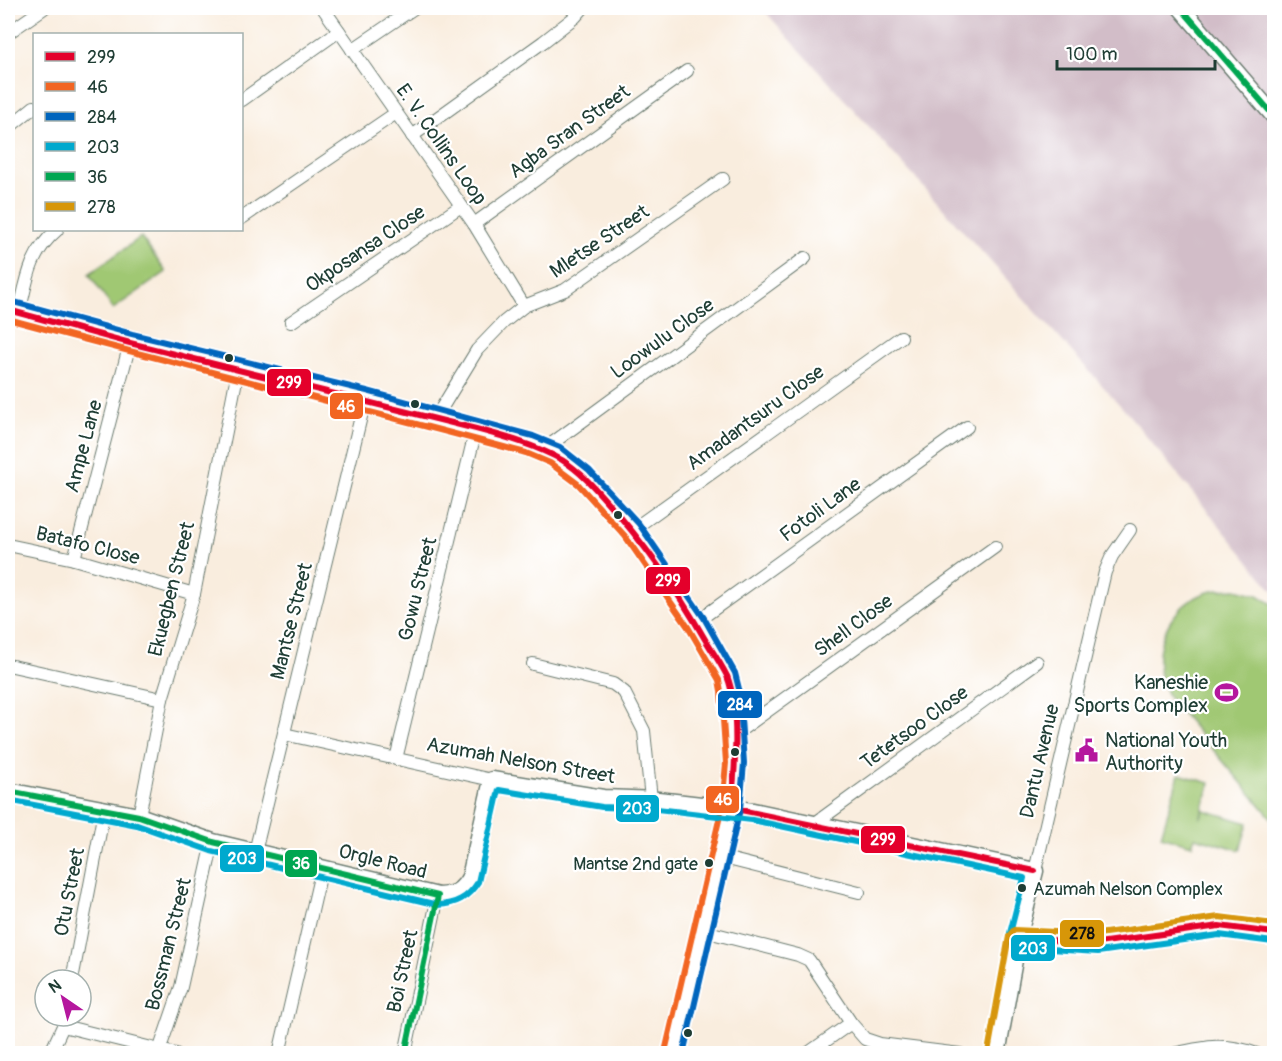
<svg xmlns="http://www.w3.org/2000/svg" width="1282" height="1061" viewBox="0 0 1282 1061" font-family="Pangolin,sans-serif">
  <rect width="100%" height="100%" fill="#fff"/>
  <filter id="ink" filterUnits="userSpaceOnUse"><feTurbulence type="fractalNoise" baseFrequency=".0167" numOctaves="2"/><feDisplacementMap in="SourceGraphic" scale="12" xChannelSelector="R" yChannelSelector="G"/><feConvolveMatrix kernelMatrix="1 2 1 2 8 2 1 2 1" color-interpolation-filters="sRGB"/></filter>
  <filter id="wash" filterUnits="userSpaceOnUse"><feTurbulence type="fractalNoise" baseFrequency=".008" numOctaves="4" result="noise"/><feDisplacementMap in="SourceGraphic" scale="24" xChannelSelector="R" yChannelSelector="G"/><feGaussianBlur stdDeviation="1.35" result="paint"/><feColorMatrix in="noise" values="0 0 0 0 0 0 0 0 0 0 0 0 0 0 0 0 0 1.4 0 .05"/><feComposite in="paint" operator="in"/></filter>
  <g filter="url(#wash)">
    <rect width="100%" height="100%" fill="#f9edde"/>
    <polygon fill="#d2bdc8" points="762,8 1274,8 1274,592 1128,414"/>
    <g fill="#a0c873" stroke="#608254" stroke-width="1.5">
      <polygon points="141,237 166,272 113,309 89,274"/>
      <path d="M 1236,589 L 1258,595 L 1274,605 L 1274,821 L 1169,698 C 1166,691 1162,683 1160,676 C 1153,638 1175,601 1212,591 C 1220,589 1229,590 1236,589 Z"/>
      <polygon points="1179,774 1210,783 1200,819 1204,810 1248,823 1240,850 1195,837 1192,845 1161,836"/>
    </g>
  </g>
  <g filter="url(#ink)">
    <g fill="none" stroke-linecap="round" stroke-linejoin="round">
      <defs>
        <g id="street">
          <polyline points="323,8 474,224 524,306"/>
          <polyline points="8,33 44,8"/>
          <polyline points="352,50 414,8"/>
          <polyline points="242,100 339,31"/>
          <polyline points="8,128 34,107"/>
          <polyline points="412,136 543,42 575,17 583,8"/>
          <polyline points="242,218 396,113"/>
          <polyline points="474,224 687,71"/>
          <path d="M 19,314 C 27,280 29,254 57,230"/>
          <polyline points="291,322 461,206"/>
          <polyline points="435,419 477,350 504,322 524,306 565,290 723,179"/>
          <polyline points="543,450 805,258"/>
          <polyline points="632,530 901,337"/>
          <polyline points="8,545 74,559 194,594"/>
          <polyline points="74,559 130,343"/>
          <polyline points="696,622 967,427"/>
          <polyline points="533,664 613,684 624,692 644,731 651,799"/>
          <polyline points="8,665 162,699"/>
          <polyline points="284,734 492,780"/>
          <polyline points="734,735 995,547"/>
          <polyline points="396,759 476,429"/>
          <polyline points="139,816 162,699 194,594 238,370"/>
          <polyline points="814,824 1037,662"/>
          <polyline points="255,852 365,400"/>
          <polyline points="720,857 859,892"/>
          <polyline points="1035,871 1105,572 1112,556 1130,530"/>
          <polyline points="704,931 798,955 809,960 851,1023 865,1039 880,1044 960,1054"/>
          <polyline points="72,980 104,811"/>
          <polyline points="63,1026 176,1054"/>
          <polyline points="50,1054 63,1026 65,1016"/>
          <polyline points="158,1054 181,987 213,842"/>
          <polyline points="279,1054 322,868"/>
          <polyline points="405,1054 438,896"/>
          <polyline points="807,1054 851,1023"/>
          <path d="M 1173,1054 C 1205,1047 1225,1042 1257,1054"/>
        </g>
        <g id="secondary">
          <polyline points="1181,8 1274,116"/>
          <polyline points="8,310 130,343 365,400 529,444 555,455 584,477 632,530 696,622 727,677 730,690 735,763 731,808 704,931 674,1054"/>
          <path d="M 8,791 L 139,816 L 213,842 L 438,896 C 454,895 462,892 470,877 L 492,780 L 603,798 L 658,800 L 753,811 L 1035,871 L 1018,938 L 997,1054"/>
          <polyline points="1018,938 1098,943 1219,926 1244,928 1274,933"/>
        </g>
      </defs>
      <use href="#street" stroke="#6b7b70" stroke-width="14"/>
      <use href="#secondary" stroke="#6b7b70" stroke-width="19"/>
      <use href="#street" stroke="#fff" stroke-width="12"/>
      <use href="#secondary" stroke="#fff" stroke-width="16"/>
      <defs>
        <g id="bus-1">
          <path d="M 8,310 L 130,343 L 476,429 C 506,437 535,445 562,460 C 580,471 594,487 608,503 C 646,545 678,592 706,641 C 713,652 721,664 727,676 C 740,708 735,774 731,808"/>
          <polyline points="731,808 1035,871"/>
          <polyline points="1018,938 1098,943 1219,926 1274,933"/>
        </g>
        <path id="bus-2" d="M 8,319 C 180,366 354,406 526,453 L 550,463 L 578,484 L 625,536 L 688,627 L 719,680 L 721,691 L 726,763 L 722,807 L 665,1052"/>
        <polyline id="bus-3" points="10,301 132,334 367,391 533,436 560,447 589,470 639,524 704,618 735,673 739,689 744,763 740,809 683,1054"/>
        <path id="bus-4" d="M 8,800 L 137,825 L 211,851 L 438,905 C 456,904 468,898 478,882 L 499,790 L 602,807 L 657,809 L 752,820 L 1024,878 L 1009,937 L 1011,943 L 1017,947 L 1098,952 L 1219,935 L 1273,942"/>
        <g id="bus-5">
          <polyline points="1181,8 1274,116"/>
          <polyline points="8,791 139,816 213,842 438,896 405,1054"/>
        </g>
        <polyline id="bus-6" points="988,1052 1009,936 1014,930 1098,934 1219,917 1274,924"/>
      </defs>
      <use href="#bus-1" stroke="#fff" stroke-width="10"/>
      <use href="#bus-2" stroke="#fff" stroke-width="10"/>
      <use href="#bus-3" stroke="#fff" stroke-width="10"/>
      <use href="#bus-4" stroke="#fff" stroke-width="10"/>
      <use href="#bus-5" stroke="#fff" stroke-width="10"/>
      <use href="#bus-6" stroke="#fff" stroke-width="10"/>
      <use href="#bus-1" stroke="#e4002b" stroke-width="6"/>
      <use href="#bus-2" stroke="#f26522" stroke-width="6"/>
      <use href="#bus-3" stroke="#0065bd" stroke-width="6"/>
      <use href="#bus-4" stroke="#00a9ce" stroke-width="6"/>
      <use href="#bus-5" stroke="#00a651" stroke-width="6"/>
      <use href="#bus-6" stroke="#d79608" stroke-width="6"/>
    </g>
  </g>
  <defs>
    <symbol id="stadium-bare" viewBox="-9 -9 18 18"><path d="M0-5a6.5 5 0 1 0 0 10a6.5 5 0 1 0 0-10ZM-3.5-1.8h7v3.6h-7Z" fill="#b5179e" stroke="#fff" stroke-width="2.5" paint-order="stroke"/></symbol>
    <symbol id="civic-bare" viewBox="-9 -9 18 18"><path d="M-.6-6.5H3V-4.5H.6V-3L4-1V1h2V6H-6V1h2V-1L-.6-3ZM-1.2 2.5V6h2.4V2.5Z" fill="#b5179e" stroke="#fff" stroke-width="2.5" paint-order="stroke"/></symbol>
  </defs>
  <g fill-rule="evenodd">
    <use href="#stadium-bare" x="1210" y="676" width="33" height="33"/>
    <use href="#civic-bare" x="1070" y="734" width="33" height="33"/>
  </g>
  <g fill="#1f3d34" stroke="#fff" stroke-width="2">
    <circle cx="229" cy="358" r="5"/>
    <circle cx="415" cy="404" r="5"/>
    <circle cx="618" cy="515" r="5"/>
    <circle cx="735" cy="752" r="5"/>
    <circle cx="709" cy="863" r="5"/>
    <circle cx="1022" cy="888" r="5"/>
    <circle cx="688" cy="1033" r="5"/>
  </g>
  <g text-anchor="middle" stroke-width="4.5" stroke-linejoin="round" paint-order="stroke">
    <g font-size="18" fill="#1f3d34" stroke="#fff" text-anchor="end">
      <text x="698" y="870">Mantse 2nd gate</text>
      <text x="1033" y="895" text-anchor="start">Azumah Nelson Complex</text>
    </g>
    <g font-size="20" fill="#1f3d34" stroke="#fff">
      <text transform="translate(569 131) rotate(-36)" y="7">Agba Sran Street</text>
      <text transform="translate(442 144) rotate(55)" y="7">E. V. Collins Loop</text>
      <text transform="translate(599 241) rotate(-34)" y="7">Mletse Street</text>
      <text transform="translate(365 248) rotate(-34)" y="7">Okposansa Close</text>
      <text transform="translate(662 338) rotate(-36)" y="7">Loowulu Close</text>
      <text transform="translate(755 417) rotate(-36)" y="7">Amadantsuru Close</text>
      <text transform="translate(83 446) rotate(-75)" y="7">Ampe Lane</text>
      <text transform="translate(820 509) rotate(-36)" y="7">Fotoli Lane</text>
      <text transform="translate(88 545) rotate(14)" y="7">Batafo Close</text>
      <text transform="translate(171 589) rotate(-76)" y="7">Ekuegben Street</text>
      <text transform="translate(417 589) rotate(-76)" y="7">Gowu Street</text>
      <text transform="translate(291 621) rotate(-76)" y="7">Mantse Street</text>
      <text transform="translate(853 625) rotate(-36)" y="7">Shell Close</text>
      <text transform="translate(914 727) rotate(-36)" y="7">Tetetsoo Close</text>
      <text transform="translate(521 760) rotate(10)" y="7">Azumah Nelson Street</text>
      <text transform="translate(1039 761) rotate(-77)" y="7">Dantu Avenue</text>
      <text transform="translate(383 861) rotate(14)" y="7">Orgle Road</text>
      <text transform="translate(69 892) rotate(-79)" y="7">Otu Street</text>
      <text transform="translate(168 944) rotate(-76)" y="7">Bossman Street</text>
      <text transform="translate(402 971) rotate(-78)" y="7">Boi Street</text>
    </g>
    <g font-size="20" fill="#1f3d34" stroke="#fff" text-anchor="end">
      <text x="1208" y="689">Kaneshie<tspan x="1208" dy="23">Sports Complex</tspan></text>
      <text x="1105" y="747" text-anchor="start">National Youth<tspan x="1105" dy="23">Authority</tspan></text>
    </g>
  </g>
  <g stroke="#fff" stroke-width="2">
    <rect x="266" y="368" width="46" height="29" rx="6" fill="#e4002b"/>
    <rect x="329" y="392" width="35" height="28" rx="6" fill="#f26522"/>
    <rect x="645" y="566" width="46" height="29" rx="6" fill="#e4002b"/>
    <rect x="717" y="690" width="46" height="29" rx="6" fill="#0065bd"/>
    <rect x="705" y="785" width="35" height="29" rx="6" fill="#f26522"/>
    <rect x="615" y="794" width="45" height="29" rx="6" fill="#00a9ce"/>
    <rect x="860" y="825" width="46" height="29" rx="6" fill="#e4002b"/>
    <rect x="219" y="844" width="46" height="29" rx="6" fill="#00a9ce"/>
    <rect x="284" y="849" width="34" height="29" rx="6" fill="#00a651"/>
    <rect x="1059" y="919" width="46" height="29" rx="6" fill="#d79608"/>
    <rect x="1010" y="934" width="46" height="28" rx="6" fill="#00a9ce"/>
  </g>
  <g font-size="16" text-anchor="middle" font-weight="bold" fill="#fff">
    <text x="289" y="388">299</text>
    <text x="346" y="412">46</text>
    <text x="668" y="586">299</text>
    <text x="740" y="710">284</text>
    <text x="723" y="805">46</text>
    <text x="637" y="814">203</text>
    <text x="883" y="845">299</text>
    <text x="242" y="864">203</text>
    <text x="301" y="869">36</text>
    <text x="1033" y="954">203</text>
  </g>
  <g font-size="16" text-anchor="middle" font-weight="bold" fill="#111">
    <text x="1082" y="939">278</text>
  </g>
  <rect width="1282" height="1061" fill="none" stroke="#fff" stroke-width="30"/>
  <rect x="33" y="33" width="210" height="198" fill="#ffffff" stroke="#a5b1ae" stroke-width="1.5"/>
  <rect x="45" y="52" width="30" height="9" fill="#e4002b" stroke="#a5b1ae" stroke-width="1.5"/>
  <text x="87" y="63" font-size="18" fill="#1f3d34">299</text>
  <rect x="45" y="82" width="30" height="9" fill="#f26522" stroke="#a5b1ae" stroke-width="1.5"/>
  <text x="87" y="93" font-size="18" fill="#1f3d34">46</text>
  <rect x="45" y="112" width="30" height="9" fill="#0065bd" stroke="#a5b1ae" stroke-width="1.5"/>
  <text x="87" y="123" font-size="18" fill="#1f3d34">284</text>
  <rect x="45" y="142" width="30" height="9" fill="#00a9ce" stroke="#a5b1ae" stroke-width="1.5"/>
  <text x="87" y="153" font-size="18" fill="#1f3d34">203</text>
  <rect x="45" y="172" width="30" height="9" fill="#00a651" stroke="#a5b1ae" stroke-width="1.5"/>
  <text x="87" y="183" font-size="18" fill="#1f3d34">36</text>
  <rect x="45" y="202" width="30" height="9" fill="#d79608" stroke="#a5b1ae" stroke-width="1.5"/>
  <text x="87" y="213" font-size="18" fill="#1f3d34">278</text>
  <g transform="translate(63 998) rotate(325)"><circle r="28" fill="#ffffff" stroke="#a5b1ae" stroke-width="1.5"/>
  <path d="M0-4.5L10 22L0 15L-10 22Z" fill="#b5179e"/>
  <text y="-9" font-size="16" font-weight="bold" text-anchor="middle" fill="#1f3d34">N</text>
  </g>
  <path d="M1057 60v9h158v-9" fill="none" stroke="#1f3d34" stroke-width="3"/>
  <text x="1066" y="60" font-size="18" fill="#1f3d34" stroke="#ffffff" stroke-width="4.5" paint-order="stroke">100 m</text>
</svg>
